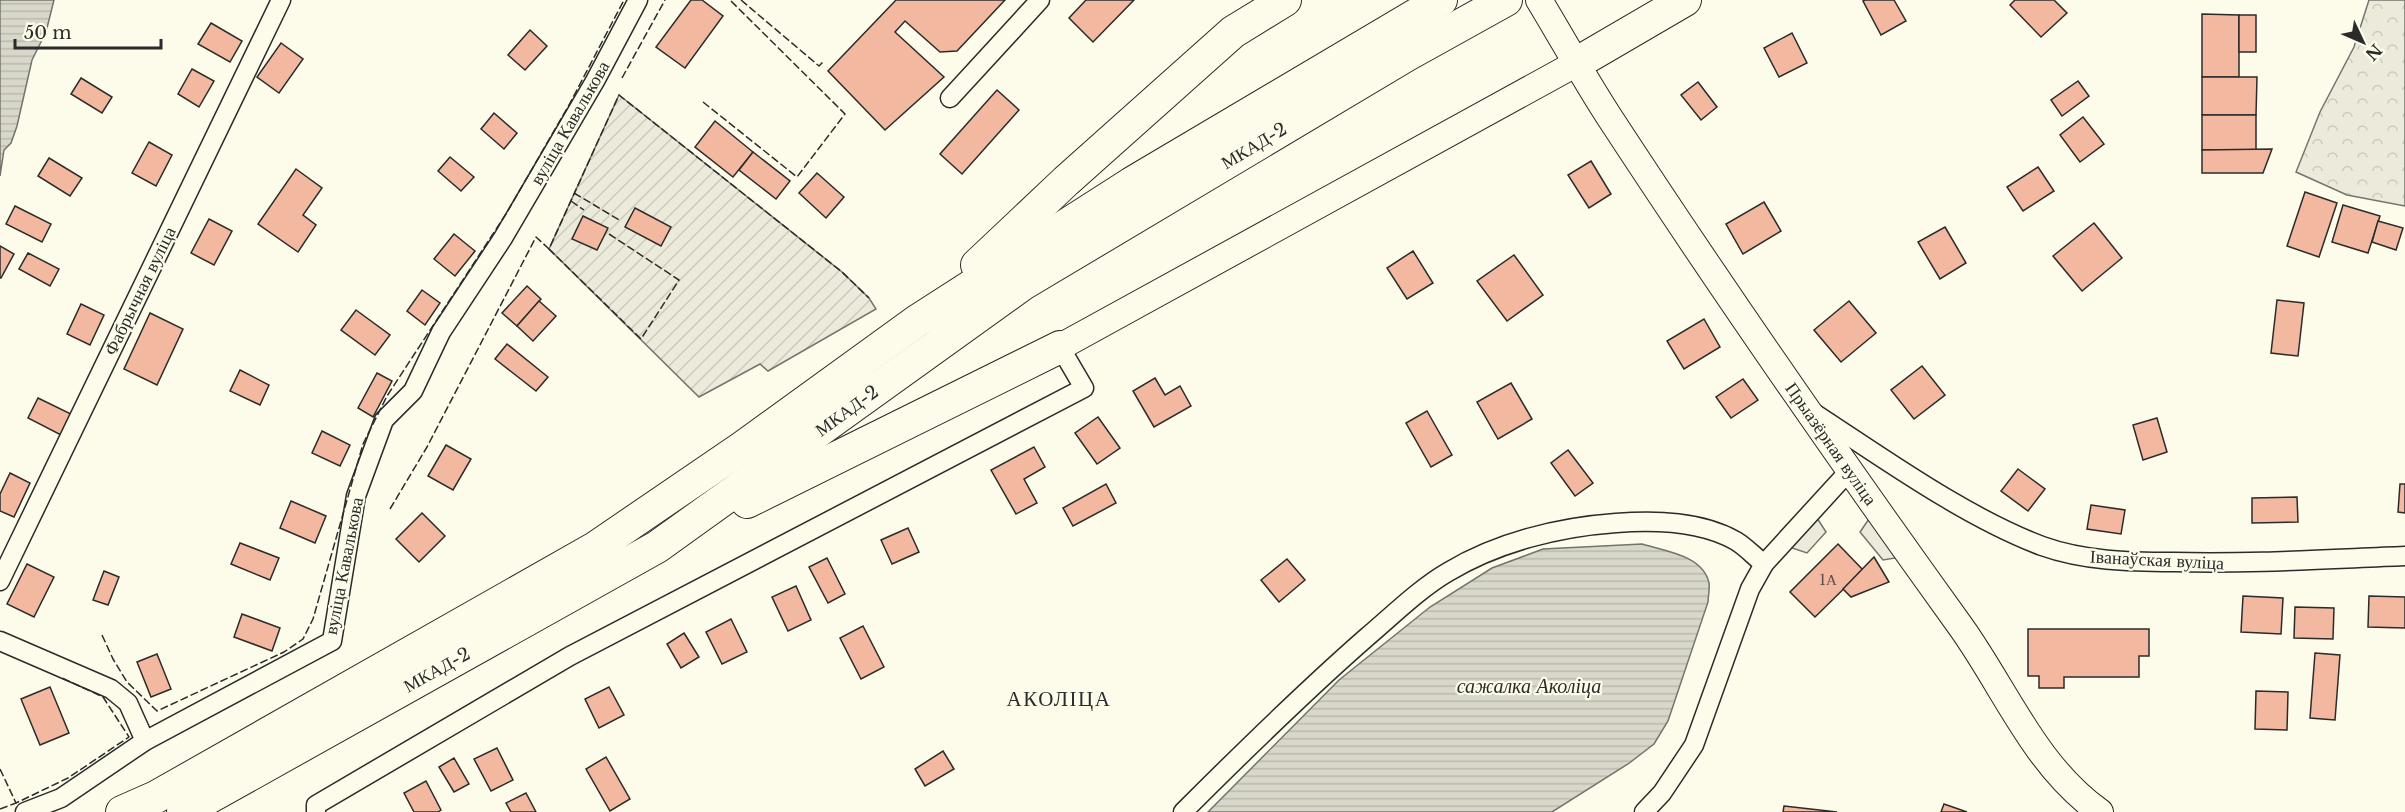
<svg xmlns="http://www.w3.org/2000/svg" width="2405" height="812" viewBox="0 0 2405 812" font-family="'Libre Baskerville',serif">
  <defs>
    <pattern id="forest-crowns" width="20" height="18" patternUnits="userSpaceOnUse" patternTransform="scale(1.5)"><rect width="20" height="18" fill="#ecebdb"/><path d="M2 6a3 3 0 1 1 6 0M12 15a3 3 0 1 1 6 0" fill="none" stroke="#cbcabc"/></pattern>
    <pattern id="garden-furrows" width="10" height="10" patternUnits="userSpaceOnUse" patternTransform="scale(1.5)"><rect width="10" height="10" fill="#ecebdb"/><path d="M-1 1l2-2M0 10L10 0M9 11l2-2" fill="none" stroke="#cbcabc"/></pattern>
    <pattern id="water-rules" width="6" height="5" patternUnits="userSpaceOnUse" patternTransform="scale(1.5)"><rect width="6" height="5" fill="#d8d7c9"/><path d="M0 2.5h6" fill="none" stroke="#bab9ad"/></pattern>
  </defs>
  <rect width="100%" height="100%" fill="#fdfbea"/>
  <polygon fill="url(#forest-crowns)" stroke="#74746e" stroke-width="1.5" points="2369,0 2405,0 2405,206 2347,195 2296,172 2320,112 2354,47"/>
  <polygon fill="url(#garden-furrows)" stroke="#74746e" stroke-width="1.5" points="619,95 842,272 869,298 876,309 768,371 760,364 699,397 549,249"/>
  <g fill="#eceadb" stroke="#74746e" stroke-width="1.5">
    <polygon points="1871,516 1901,557 1883,560 1860,532"/>
    <polygon points="1817,518 1826,532 1807,553 1789,547"/>
  </g>
  <g fill="url(#water-rules)" stroke="#74746e" stroke-width="1.5">
    <polygon points="0,0 54,0 46,32 32,60 17,126 11,143 4,150 0,176"/>
    <path d="M 1642,544 C 1664,551 1703,555 1709,583 C 1710,589 1708,596 1708,602 L 1668,721 L 1654,744 L 1628,764 L 1552,812 L 1208,812 L 1339,680 L 1430,607 L 1492,568 L 1543,549 Z"/>
  </g>
  <g fill="#f2b8a0" stroke="#2b2b2b" stroke-width="1.5">
    <polygon points="691,0 702,0 723,16 685,68 656,47"/>
    <polygon points="896,0 1005,0 957,51 940,52 905,21 895,32 944,77 885,130 828,71"/>
    <polygon points="1086,0 1134,0 1093,42 1069,18"/>
    <polygon points="1865,0 1894,0 1906,21 1881,35 1863,1"/>
    <polygon points="2015,0 2054,0 2067,13 2041,37 2010,5"/>
    <polygon points="2202,14 2239,15 2239,77 2202,77"/>
    <rect x="2239" y="15" width="17" height="37"/>
    <polygon points="211,23 242,41 230,62 198,44"/>
    <polygon points="530,30 547,46 525,70 508,55"/>
    <polygon points="1792,33 1807,63 1779,77 1764,48"/>
    <polygon points="281,43 303,59 279,93 257,77"/>
    <polygon points="192,69 214,81 199,107 178,94"/>
    <polygon points="2202,77 2257,77 2256,115 2202,115"/>
    <polygon points="81,78 112,97 102,113 71,94"/>
    <polygon points="2078,81 2089,96 2062,116 2051,100"/>
    <polygon points="1698,82 1717,107 1701,120 1681,95"/>
    <polygon points="997,90 1019,110 962,174 940,154"/>
    <polygon points="494,113 517,133 504,149 481,129"/>
    <rect x="2202" y="115" width="54" height="35"/>
    <polygon points="2083,117 2104,144 2080,162 2060,135"/>
    <polygon points="715,121 753,152 733,177 695,147"/>
    <polygon points="149,142 172,155 156,186 132,173"/>
    <polygon points="2272,149 2263,173 2202,173 2202,150"/>
    <polygon points="753,152 790,181 776,199 739,170"/>
    <polygon points="450,157 474,177 461,191 438,171"/>
    <polygon points="49,158 82,178 70,196 38,176"/>
    <polygon points="1591,161 1611,194 1589,208 1568,175"/>
    <polygon points="2038,167 2054,191 2023,211 2007,187"/>
    <polygon points="296,169 322,188 303,215 316,225 298,252 258,224"/>
    <polygon points="817,173 844,197 826,218 799,193"/>
    <polygon points="2305,192 2337,203 2319,257 2287,246"/>
    <polygon points="1764,202 1781,231 1743,254 1726,224"/>
    <polygon points="2343,205 2380,216 2368,253 2332,242"/>
    <polygon points="15,206 51,224 42,242 6,224"/>
    <polygon points="635,208 671,227 661,246 625,227"/>
    <polygon points="583,216 608,228 597,250 572,239"/>
    <polygon points="209,219 232,231 214,265 191,253"/>
    <polygon points="2378,221 2403,228 2396,250 2372,242"/>
    <polygon points="2094,223 2122,258 2082,291 2053,256"/>
    <polygon points="1945,227 1966,263 1940,279 1918,242"/>
    <polygon points="454,234 475,251 455,276 434,259"/>
    <polygon points="0,246 14,254 1,278 0,278"/>
    <polygon points="1413,251 1433,283 1407,299 1387,268"/>
    <polygon points="28,253 59,269 50,286 19,269"/>
    <polygon points="1514,255 1543,295 1507,321 1477,281"/>
    <polygon points="527,286 541,299 517,326 502,313"/>
    <polygon points="422,290 440,303 425,325 407,311"/>
    <polygon points="2277,300 2304,303 2298,356 2271,353"/>
    <polygon points="539,301 556,316 533,341 517,326"/>
    <polygon points="1849,301 1876,333 1841,362 1814,330"/>
    <polygon points="81,304 104,315 90,345 67,334"/>
    <polygon points="356,310 390,335 375,355 341,330"/>
    <polygon points="150,313 183,329 157,385 124,369"/>
    <polygon points="1704,319 1720,347 1684,369 1667,341"/>
    <polygon points="507,344 548,377 536,391 495,359"/>
    <polygon points="1922,366 1945,395 1914,419 1891,390"/>
    <polygon points="240,370 269,385 260,405 230,391"/>
    <polygon points="377,373 392,381 373,417 358,408"/>
    <polygon points="1155,378 1165,395 1180,386 1191,406 1154,427 1133,391"/>
    <polygon points="1743,379 1758,400 1731,418 1716,397"/>
    <polygon points="1511,383 1532,419 1498,439 1477,402"/>
    <polygon points="38,398 71,414 61,435 28,418"/>
    <polygon points="1427,411 1452,455 1431,467 1406,423"/>
    <polygon points="1098,417 1120,448 1097,464 1075,433"/>
    <polygon points="2157,418 2167,452 2143,460 2133,425"/>
    <polygon points="322,431 350,445 340,466 312,453"/>
    <polygon points="446,445 471,459 453,490 428,476"/>
    <polygon points="1034,447 1045,467 1024,479 1037,503 1016,514 991,470"/>
    <polygon points="1568,450 1593,483 1575,496 1551,463"/>
    <polygon points="2018,469 2045,489 2028,511 2001,491"/>
    <polygon points="10,473 30,483 14,517 0,511 0,494"/>
    <polygon points="1106,484 1116,503 1073,526 1063,508"/>
    <polygon points="2400,484 2405,484 2405,513 2398,512"/>
    <polygon points="2297,497 2298,522 2252,523 2252,498"/>
    <polygon points="291,501 326,516 315,543 280,528"/>
    <polygon points="2091,505 2125,510 2121,534 2087,529"/>
    <polygon points="422,513 445,536 419,562 396,539"/>
    <polygon points="908,528 919,552 892,564 881,540"/>
    <polygon points="240,543 279,558 270,580 231,564"/>
    <polygon points="1838,544 1863,570 1815,617 1790,592"/>
    <polygon points="1874,557 1889,582 1851,597 1843,589"/>
    <polygon points="827,558 845,594 828,603 809,567"/>
    <polygon points="1287,559 1305,580 1279,602 1261,580"/>
    <polygon points="27,564 54,577 34,617 7,604"/>
    <polygon points="104,571 119,577 108,605 93,600"/>
    <polygon points="796,586 811,620 788,631 772,597"/>
    <polygon points="2243,596 2283,598 2281,634 2241,632"/>
    <polygon points="2369,596 2405,597 2405,628 2368,627"/>
    <polygon points="2295,607 2334,608 2333,639 2294,638"/>
    <polygon points="242,614 280,628 272,651 234,637"/>
    <polygon points="731,619 747,652 722,664 706,632"/>
    <polygon points="863,626 884,667 861,679 840,638"/>
    <polygon points="2028,629 2149,629 2149,656 2139,656 2139,677 2064,677 2064,688 2039,688 2039,676 2028,676"/>
    <polygon points="684,633 699,657 681,668 667,644"/>
    <polygon points="2315,653 2340,655 2335,720 2310,718"/>
    <polygon points="157,654 171,689 151,697 137,662"/>
    <polygon points="50,687 69,733 40,745 21,699"/>
    <polygon points="609,687 624,715 599,728 585,699"/>
    <polygon points="2256,691 2288,692 2287,730 2255,729"/>
    <polygon points="497,748 513,780 491,791 474,759"/>
    <polygon points="943,751 954,769 925,786 915,769"/>
    <polygon points="606,757 630,799 610,811 586,769"/>
    <polygon points="454,758 469,784 454,792 439,767"/>
    <polygon points="426,781 441,810 438,812 414,812 404,793"/>
    <polygon points="526,793 536,812 511,812 506,803"/>
    <polygon points="1944,804 1967,812 1941,812"/>
    <polygon points="1784,806 1837,812 1783,812"/>
  </g>
  <g fill="none" stroke-linecap="round" stroke-linejoin="round">
    <defs>
      <g id="street">
        <polyline points="950,98 1040,0"/>
        <path d="M 1814,413 C 1883,458 1965,517 2042,546 C 2084,561 2129,562 2173,562 C 2250,564 2328,559 2405,556"/>
        <polyline points="0,581 281,0"/>
        <polyline points="0,641 111,689 128,703 145,741"/>
        <polyline points="25,812 61,798 145,741 332,641 356,496 384,420 413,391 441,332 503,238 595,81 638,0"/>
        <polyline points="316,812 316,805 570,656 1084,388 1060,347"/>
        <path d="M 1183,812 C 1243,752 1303,693 1367,637 C 1393,615 1419,589 1448,572 C 1498,542 1559,527 1616,523 C 1656,520 1701,521 1736,541 C 1746,547 1755,557 1764,564"/>
        <polyline points="1644,812 1662,793 1694,745 1750,589 1764,564 1849,471"/>
      </g>
      <g id="secondary">
        <path d="M 1539,0 C 1562,38 1584,78 1608,115 C 1721,288 1840,459 1961,627 C 2006,690 2035,766 2100,812"/>
        <polyline points="1060,347 1577,63"/>
      </g>
      <g id="highway">
        <polyline points="1577,63 1685,0"/>
        <polyline points="977,265 1066,181 1233,32 1285,0"/>
        <polyline points="747,502 1060,347"/>
        <polyline points="122,812 156,797 595,548 743,447 917,321 1043,240 1132,183 1441,0"/>
        <polyline points="183,812 657,547 1023,284 1407,55 1506,0"/>
      </g>
    </defs>
    <use href="#street" stroke="#2b2b2b" stroke-width="21"/>
    <use href="#secondary" stroke="#2b2b2b" stroke-width="28"/>
    <use href="#highway" stroke="#2b2b2b" stroke-width="34"/>
    <use href="#street" stroke="#fdfbea" stroke-width="18"/>
    <use href="#secondary" stroke="#fdfbea" stroke-width="26"/>
    <use href="#highway" stroke="#fdfbea" stroke-width="32"/>
    <g stroke="#2b2b2b" stroke-width="1.5" stroke-dasharray="8 3" stroke-linecap="butt">
      <polyline points="741,0 819,66 823,62"/>
      <polyline points="622,78 665,0"/>
      <polyline points="703,102 797,177 845,114 730,0"/>
      <polyline points="574,193 621,221"/>
      <polyline points="571,201 584,210"/>
      <polyline points="609,234 679,280 641,339 549,249 619,95 842,272 869,298"/>
      <polyline points="390,509 427,447 536,237 549,249"/>
      <polyline points="102,635 113,659 127,682 157,711 284,652 303,639 313,619 363,444 387,396 506,214 569,105 624,0"/>
      <polyline points="0,769 16,803 68,778 129,737 103,697 60,677"/>
      <polyline points="0,809 16,803"/>
    </g>
  </g>
  <g text-anchor="middle" stroke-width="4.5" stroke-linejoin="round" paint-order="stroke">
    <g font-size="15" fill="#5d4e48">
      <text x="1828" y="585">1А</text>
    </g>
    <g font-size="18" fill="#2b2b2b" stroke="#fdfbea">
      <text transform="translate(570 123) rotate(-60)" y="6">вуліца Кавалькова</text>
      <text transform="translate(1254 146) rotate(-31)" y="6">МКАД-2</text>
      <text transform="translate(140 291) rotate(-64)" y="6">Фабрычная вуліца</text>
      <text transform="translate(847 411) rotate(-36)" y="6">МКАД-2</text>
      <text transform="translate(1831 444) rotate(55)" y="6">Прыазёрная вуліца</text>
      <text transform="translate(2157 560) rotate(3)" y="6">Іванаўская вуліца</text>
      <text transform="translate(344 566) rotate(-79)" y="6">вуліца Кавалькова</text>
      <text transform="translate(437 670) rotate(-29)" y="6">МКАД-2</text>
    </g>
    <g font-size="20" font-style="italic" fill="#2b2b2b" stroke="#fdfbea">
      <text x="1529" y="693">сажалка Аколіца</text>
    </g>
    <g font-size="21" letter-spacing="1.5" fill="#2b2b2b" stroke="#fdfbea">
      <text x="1059" y="706">АКОЛІЦА</text>
    </g>
  </g>
  <g transform="translate(2363 42) rotate(134)" stroke="#fdfbea" stroke-width="4.5" paint-order="stroke">
  <path d="M0-4.5L10 22L0 15L-10 22Z" fill="#2b2b2b"/>
  <text y="-9" font-size="16" font-weight="bold" text-anchor="middle" fill="#2b2b2b">N</text>
  </g>
  <path d="M15 39v9h146v-9" fill="none" stroke="#2b2b2b" stroke-width="3"/>
  <text x="24" y="39" font-size="18" fill="#2b2b2b" stroke="#fdfbea" stroke-width="4.5" paint-order="stroke">50 m</text>
</svg>
